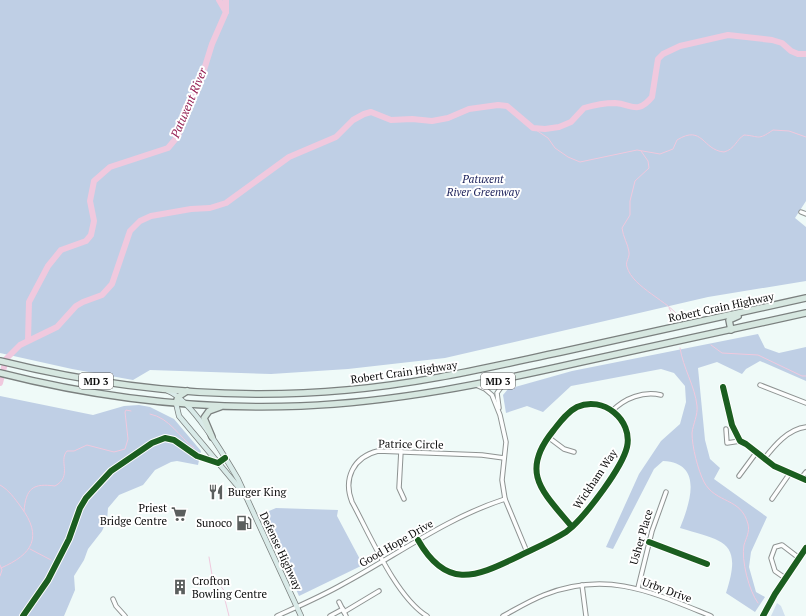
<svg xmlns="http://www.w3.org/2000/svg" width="806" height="616" viewBox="0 0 806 616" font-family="'PT Serif',serif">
  <rect width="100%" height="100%" fill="#effaf8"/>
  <polygon fill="#d1e0ee" points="777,603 781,606 785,616 771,616"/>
  <g fill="#bfcfe5">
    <polygon points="0,0 806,0 806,201 795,218 806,227 806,281 708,297 445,358 348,369 271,374 150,370 133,380 72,369 0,353"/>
    <path d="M 758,334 L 765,348 L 779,353 L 806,347 L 806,381 L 760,361 L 746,369 L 742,374 L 717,362 L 698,368 L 705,440 L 710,459 L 720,468 L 714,479 L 767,517 L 751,552 L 749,567 L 756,592 L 765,597 L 755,612 L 726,593 C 743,541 724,541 680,528 C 690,503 704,463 663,461 L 654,469 L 613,549 L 606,547 L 639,474 L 661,441 L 680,424 L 686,402 L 685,386 L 674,373 L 661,369 L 571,386 L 543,412 L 527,406 L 506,413 L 503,395 L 508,389 L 572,371 Z"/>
    <polygon points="0,396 93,415 124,406 139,405 150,407 174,419 201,451 198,465 177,461 171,462 155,470 143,485 119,495 108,508 107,520 102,531 88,549 84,560 74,576 75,590 64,616 0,616"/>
    <polygon points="276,508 338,510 337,516 363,565 299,596 262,514"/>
  </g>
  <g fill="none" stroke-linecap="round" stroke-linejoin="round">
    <g stroke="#f0c9de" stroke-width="1">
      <path d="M 533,128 L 548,138 L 555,148 L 568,157 L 580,162 L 637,150 L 660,154 L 673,149 L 677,140 C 703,124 702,150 724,152 C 735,149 736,140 744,135 C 760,136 757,141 773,130 L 789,131 L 806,137"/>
      <path d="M 641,151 L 648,161 L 649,168 L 635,181 L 630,201 L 630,215 L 622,228 C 623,237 628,244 629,252 C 630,258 625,261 627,267 C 633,288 669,301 681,319"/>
      <polyline points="669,308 676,320"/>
      <polyline points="711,345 722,353 758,355 802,376 806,376"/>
      <path d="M 680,348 C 683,368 695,386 697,406 C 698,415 693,424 692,433 C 692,447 698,470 704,482 C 716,504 741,497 748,524 C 750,532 746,538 744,545 C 741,560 749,591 758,603"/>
      <path d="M 150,414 C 170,418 179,437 194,448"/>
      <path d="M 0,485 C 9,490 15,499 21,507 C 43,537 33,554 1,568"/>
      <path d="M 24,511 C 26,488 33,483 55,486 C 73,476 58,461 67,451 L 74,451 L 87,445 L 114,452 L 125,449 L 128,439 L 125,412 L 126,410 L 131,411"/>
      <polyline points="30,549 51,560"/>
      <polyline points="209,557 212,575 226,593 225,600 229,616"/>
      <polyline points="0,565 2,570 0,576"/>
    </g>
    <g stroke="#f0c9de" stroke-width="6">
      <polyline points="219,0 226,12"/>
      <polyline points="28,340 29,302 48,266 61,250 86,241 91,235 94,221 90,201 94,181 110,167 168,148 178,136 184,118 185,109 198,89 212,44 226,12 226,0"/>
      <path d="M 0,383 L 6,359 L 20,345 L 57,327 L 76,306 L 83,302 L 102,295 L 112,284 L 130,231 L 140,221 L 151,216 L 191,209 L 210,208 L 226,203 L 289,157 L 336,137 L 353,120 L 364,114 L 371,112 L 391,120 L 412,119 L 432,121 L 448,118 L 469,109 L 498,105 L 507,106 L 533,128 L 545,129 L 559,127 L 571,122 L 584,108 C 594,105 605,103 615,103 C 632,104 637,115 652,97 L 658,59 L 663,54 L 680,46 L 728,35 L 772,40 L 782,43 L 791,51 L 798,54 L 806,54"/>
    </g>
    <defs>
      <g id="minor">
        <polyline points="801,212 806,214"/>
        <polyline points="476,385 485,389 492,395 500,415 506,442 502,480 505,499 527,552"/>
        <polyline points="760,385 806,403"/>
        <polyline points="723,387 732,425 740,441 746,444 774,466 806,480"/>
        <polyline points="499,408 497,393 507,379"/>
        <path d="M 612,411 C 625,398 643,391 661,395"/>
        <polyline points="726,429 727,443 740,441"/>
        <polyline points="548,437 564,449 574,452"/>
        <polyline points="401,451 399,488 404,499"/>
        <path d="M 764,459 C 774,446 788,429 806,427"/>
        <polyline points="739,476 756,453"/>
        <polyline points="801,478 806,472"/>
        <polyline points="772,499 790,473"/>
        <path d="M 418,540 C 446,589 474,578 517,557 C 533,549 550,542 566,532 L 572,527 C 543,492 519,473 553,431 C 560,422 567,412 577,407 C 603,395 633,420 627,447 C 622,468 588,512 572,527"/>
        <polyline points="649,542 707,564"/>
        <polyline points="785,578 775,571 771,558 775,547 782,545 799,558"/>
        <polyline points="582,585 586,616"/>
        <polyline points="638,588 652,531 666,492"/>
        <polyline points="113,599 116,606 125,616"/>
        <polyline points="339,602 346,616"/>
        <polyline points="344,612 379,591"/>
        <polyline points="23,616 48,580 69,539 80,508 86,498 111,471 152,443 165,438 174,440 197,456 218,463 225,458"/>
        <path d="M 277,616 C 299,606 322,596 343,584 C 397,555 446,518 505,499"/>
        <polyline points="330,616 343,609"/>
        <path d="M 427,616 C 396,597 370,535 352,502 C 343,479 353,457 378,451 L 482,455 L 504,458"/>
        <path d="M 503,616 C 516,609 529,601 544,595 C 607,570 652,592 711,616"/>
        <polyline points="763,616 775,594 806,548"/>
      </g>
      <g id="major">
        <path d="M 168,391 C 192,400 225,457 238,479 L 301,616"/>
        <polyline points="176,403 179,416 241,490"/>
      </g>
      <g id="highway">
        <polyline points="731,330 729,320 738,316"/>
        <path d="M 0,361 C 113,389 230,401 347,390 C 419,384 490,367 561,352 C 643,334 724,316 806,298"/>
        <path d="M 0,373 C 98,398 200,410 301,406 C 397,402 488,383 581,362 C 656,346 731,330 806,313"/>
        <polyline points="176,403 178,397 187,391"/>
        <polyline points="212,437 204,418 209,411 220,407"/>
      </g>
    </defs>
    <use href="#minor" stroke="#8e9392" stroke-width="5.5"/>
    <use href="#major" stroke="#7b807f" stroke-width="6"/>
    <use href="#highway" stroke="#7b807f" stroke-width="8"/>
    <use href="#minor" stroke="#fdfefe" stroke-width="3.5"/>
    <use href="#major" stroke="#d9eae8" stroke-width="4.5"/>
    <use href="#highway" stroke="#d6e7e0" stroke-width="5.5"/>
    <defs>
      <g id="cycleway">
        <polyline points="723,387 732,425 740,441 746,444 774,466 806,480"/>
        <path d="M 418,540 C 446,589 474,578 517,557 C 533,549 550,542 566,532 L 572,527 C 543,492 519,473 553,431 C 560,422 567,412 577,407 C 603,395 633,420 627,447 C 622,468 588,512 572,527"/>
        <polyline points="649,542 707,564"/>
        <polyline points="23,616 48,580 69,539 80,508 86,498 111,471 152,443 165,438 174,440 197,456 218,463 225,458"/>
        <polyline points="763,616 775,594 806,548"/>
      </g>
    </defs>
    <use href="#cycleway" stroke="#fff" stroke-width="8"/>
    <use href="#cycleway" stroke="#1b5e20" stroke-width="6"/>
  </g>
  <defs>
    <symbol id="restaurant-bare" viewBox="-9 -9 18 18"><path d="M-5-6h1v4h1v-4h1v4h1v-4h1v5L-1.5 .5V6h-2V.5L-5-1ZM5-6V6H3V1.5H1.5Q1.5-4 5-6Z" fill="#5b5f5e" stroke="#fff" stroke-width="2.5" paint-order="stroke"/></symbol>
    <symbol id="supermarket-bare" viewBox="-9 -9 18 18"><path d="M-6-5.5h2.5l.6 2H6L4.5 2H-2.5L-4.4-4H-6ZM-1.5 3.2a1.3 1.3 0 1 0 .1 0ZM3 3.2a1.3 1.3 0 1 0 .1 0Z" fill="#5b5f5e" stroke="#fff" stroke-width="2.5" paint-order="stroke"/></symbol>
    <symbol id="fuel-bare" viewBox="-9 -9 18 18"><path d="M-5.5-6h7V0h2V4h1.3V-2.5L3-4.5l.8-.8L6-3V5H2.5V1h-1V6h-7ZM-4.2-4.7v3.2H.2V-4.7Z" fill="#5b5f5e" stroke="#fff" stroke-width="2.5" paint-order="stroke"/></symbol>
    <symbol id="building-bare" viewBox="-9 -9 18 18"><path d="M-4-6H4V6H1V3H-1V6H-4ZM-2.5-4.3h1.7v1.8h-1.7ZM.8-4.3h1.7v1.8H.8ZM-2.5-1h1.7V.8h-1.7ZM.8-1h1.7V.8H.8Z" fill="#5b5f5e" stroke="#fff" stroke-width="2.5" paint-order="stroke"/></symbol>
  </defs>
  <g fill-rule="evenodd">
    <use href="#restaurant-bare" x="205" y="481" width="22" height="22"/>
    <use href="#supermarket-bare" x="168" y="503" width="22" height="22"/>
    <use href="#fuel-bare" x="233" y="512" width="22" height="22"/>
    <use href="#building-bare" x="169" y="576" width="22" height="22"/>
  </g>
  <g text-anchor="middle" stroke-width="4" stroke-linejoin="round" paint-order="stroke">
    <g fill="#fff" stroke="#545454" stroke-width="1">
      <rect x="79" y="373" width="34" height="16" rx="3"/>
      <rect x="481" y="373" width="34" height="16" rx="3"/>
    </g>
    <g font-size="10" font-weight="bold" fill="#0b0b0b">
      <text x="96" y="385">MD 3</text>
      <text x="498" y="385">MD 3</text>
    </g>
    <g font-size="11" font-style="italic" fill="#21265e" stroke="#fff">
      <text x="483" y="183">Patuxent<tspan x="483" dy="13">River Greenway</tspan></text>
    </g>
    <g font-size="11" fill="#0b0b0b" stroke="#fff">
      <text transform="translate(721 307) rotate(-12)" y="4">Robert Crain Highway</text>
      <text transform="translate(404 372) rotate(-8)" y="4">Robert Crain Highway</text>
      <text transform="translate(411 444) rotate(1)" y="4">Patrice Circle</text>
      <text transform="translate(595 479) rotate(-56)" y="4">Wickham Way</text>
      <text transform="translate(641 537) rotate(-74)" y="4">Usher Place</text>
      <text transform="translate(396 543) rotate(-30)" y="4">Good Hope Drive</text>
      <text transform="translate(281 551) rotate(65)" y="4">Defense Highway</text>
      <text transform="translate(667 590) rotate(20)" y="4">Urby Drive</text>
    </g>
    <g font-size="11" fill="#0b0b0b" stroke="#fff" text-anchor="start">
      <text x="228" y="496">Burger King</text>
      <text x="167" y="512" text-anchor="end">Priest<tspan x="167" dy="13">Bridge Centre</tspan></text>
      <text x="232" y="527" text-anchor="end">Sunoco</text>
      <text x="192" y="585">Crofton<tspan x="192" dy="13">Bowling Centre</tspan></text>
    </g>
    <g font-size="12" font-style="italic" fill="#941e52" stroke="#fff">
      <text transform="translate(189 103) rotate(-67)" y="4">Patuxent River</text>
    </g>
  </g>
</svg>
